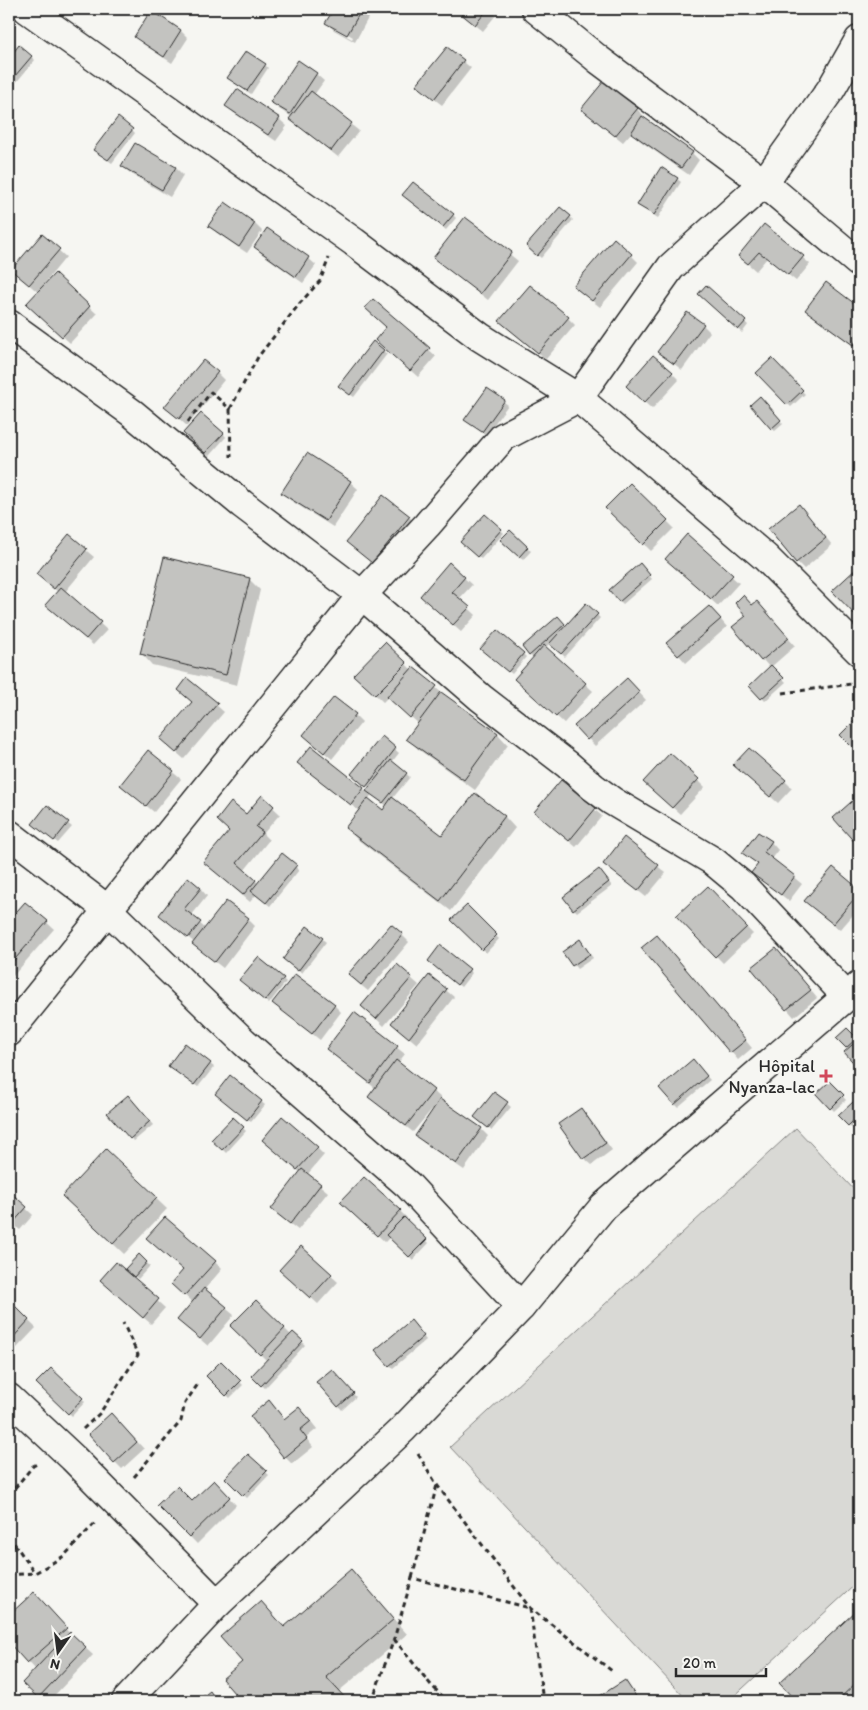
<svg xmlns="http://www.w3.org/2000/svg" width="868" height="1710" viewBox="0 0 868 1710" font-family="Itim,sans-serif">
  <rect width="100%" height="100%" fill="#f6f6f2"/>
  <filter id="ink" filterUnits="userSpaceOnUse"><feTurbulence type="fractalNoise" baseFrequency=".02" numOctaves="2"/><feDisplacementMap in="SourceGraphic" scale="10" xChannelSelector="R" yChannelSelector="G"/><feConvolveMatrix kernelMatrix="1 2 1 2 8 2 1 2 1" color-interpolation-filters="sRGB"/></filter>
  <g filter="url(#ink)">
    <polygon fill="#d9d9d5" stroke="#828280" points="796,1128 859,1195 859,1581 729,1701 688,1701 450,1447"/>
    <g fill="#0003" fill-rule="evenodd">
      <path d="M 335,9 L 373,9 L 355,42 L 334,30 L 327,23 ZM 334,26 L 353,37 L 352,39 L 334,29 Z"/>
      <polygon points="455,9 490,9 496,15 483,31"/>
      <polygon points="152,12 181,31 188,38 172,63 143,44 136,37"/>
      <polygon points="19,47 35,60 9,91 9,60"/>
      <polygon points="447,48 471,68 442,105 425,92"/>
      <polygon points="265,65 268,68 251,94 232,81"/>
      <polygon points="316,74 324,81 314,95 359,131 338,157 298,126 292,117 279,109 272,101"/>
      <polygon points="237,90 279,119 287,126 276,141 234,113 227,106"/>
      <polygon points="637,109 644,116 643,118 692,153 699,160 689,175 639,140 632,132 623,142 590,116"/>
      <polygon points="132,130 135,133 112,163 98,153"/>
      <polygon points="136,144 176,168 183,175 170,197 130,173 123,166"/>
      <polygon points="677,179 681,182 658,218 638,205"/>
      <polygon points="407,199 453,215 456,218 446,230"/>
      <polygon points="225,204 255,224 262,231 247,253 217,233 210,226"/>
      <polygon points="570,217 573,220 541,258 531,249"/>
      <polygon points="465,218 518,261 488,300 434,258"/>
      <polygon points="764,225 810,264 796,281 767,258 756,271 739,256"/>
      <polygon points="267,230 308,258 316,265 303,283 262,254 255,247"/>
      <polygon points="42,236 66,257 43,285 44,286 55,275 97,314 70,343 35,311 39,293 20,277"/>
      <polygon points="631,255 638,262 600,307 582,293"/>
      <polygon points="826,284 859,308 859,350 814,317 807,310"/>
      <polygon points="706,287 748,325 742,333 700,294"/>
      <polygon points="373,301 436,356 418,377 384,347 388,328"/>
      <polygon points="568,318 575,325 546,359 508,328"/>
      <polygon points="703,325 710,332 682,370 659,352"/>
      <polygon points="373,343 387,354 354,397 343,389"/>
      <polygon points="772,360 805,394 791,407 758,373"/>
      <polygon points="217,373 224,380 187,426 166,407"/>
      <polygon points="672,373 679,380 652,409 634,393"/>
      <polygon points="487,389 508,405 486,435 469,423"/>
      <polygon points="763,401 783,424 775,431 771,428"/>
      <polygon points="184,433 223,433 226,437 209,456"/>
      <polygon points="350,482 358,489 333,527 290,500 283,493"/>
      <polygon points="630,484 674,528 651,551 607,508"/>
      <polygon points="806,513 832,545 804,569 797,562"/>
      <polygon points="485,515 504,533 481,559 465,545"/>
      <polygon points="409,517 416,524 380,569 348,542"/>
      <polygon points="510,532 531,551 523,560 502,540"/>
      <polygon points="69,536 94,557 65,592 107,630 93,645 54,612 58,592 45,581"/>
      <polygon points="687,536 739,583 718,606 674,566"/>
      <polygon points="449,564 472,585 459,599 476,615 461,632 428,603"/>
      <polygon points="643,568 652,579 623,604 620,601"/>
      <polygon points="858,568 859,570 859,618 834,591"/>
      <polygon points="249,579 260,590 237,685 152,665 142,654"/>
      <polygon points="586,604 600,618 565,657 550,643 545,648 593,691 564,723 523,686 534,659 530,655 558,617 566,626"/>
      <polygon points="752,606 764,610 795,646 771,667 786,682 765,701 751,686 770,668 734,627 747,616"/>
      <polygon points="716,614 727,627 686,663 668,643"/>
      <polygon points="385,644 412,670 413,668 444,695 498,734 508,745 475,790 418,749 408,738 419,724 388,697 383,702 355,675"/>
      <polygon points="485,652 523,654 526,657 512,674"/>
      <polygon points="188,680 224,712 184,759 169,746 193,703 179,690"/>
      <polygon points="634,687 646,700 595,746 576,726"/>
      <polygon points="355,715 362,722 332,759 312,742"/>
      <path d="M 382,738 L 399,753 L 392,762 L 410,777 L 392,799 L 442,837 L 475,794 L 505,817 L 515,828 L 451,911 L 357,839 L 346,828 L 359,811 L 306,770 L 311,747 L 367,792 L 370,788 L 356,777 ZM 372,794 L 387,806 L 383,811 L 368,800 Z"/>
      <polygon points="148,752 181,779 154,812 121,785"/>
      <polygon points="742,772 785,781 792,788 778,803"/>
      <polygon points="698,780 705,787 680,814 652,789"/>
      <polygon points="561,781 602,816 576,847 535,812"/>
      <polygon points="262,797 280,814 263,834 269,840 244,871 259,884 282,855 299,870 270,906 256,895 250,902 212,869 230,832"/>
      <polygon points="47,807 72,827 58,843 37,827"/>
      <polygon points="624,839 666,873 646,897 605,864"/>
      <polygon points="771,842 778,850 771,859 802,884 789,901 753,873 758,865 744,853"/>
      <polygon points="833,869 859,890 859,908 840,930 813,908"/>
      <polygon points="602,874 612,886 577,912 574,909"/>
      <polygon points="200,888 207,896 191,916 206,929 248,919 255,926 223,968 201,951 194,944 195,943 160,915"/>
      <polygon points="708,888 753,934 723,963 678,917"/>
      <polygon points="9,890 14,896 9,902"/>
      <polygon points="25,903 54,929 13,976 9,972 9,922"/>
      <polygon points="467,907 499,939 486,953 453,920"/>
      <polygon points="308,928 326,942 302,973 288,962"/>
      <polygon points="402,935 409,942 368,991 357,982"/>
      <polygon points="657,936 752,1048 738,1060 643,948"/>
      <polygon points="583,944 593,958 577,969 563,952"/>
      <polygon points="783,957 817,998 794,1017 753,969"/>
      <polygon points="433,964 469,970 472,973 461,987"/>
      <polygon points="397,966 419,985 384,1026 370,1013"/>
      <polygon points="429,976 454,997 417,1044 392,1023"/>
      <polygon points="283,979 286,982 269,1004 244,984"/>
      <polygon points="274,1003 334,1005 341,1012 320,1040"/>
      <polygon points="354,1014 405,1054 398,1063 433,1091 441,1098 439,1100 481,1129 488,1136 464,1170 424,1143 417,1135 438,1104 437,1103 413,1132 377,1104 376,1089 327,1049"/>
      <polygon points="847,1029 858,1041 859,1040 859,1067 846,1052 849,1049 838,1038"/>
      <polygon points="185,1045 214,1067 198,1087 173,1069"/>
      <polygon points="696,1064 710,1080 678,1107 675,1104"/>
      <polygon points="230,1077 265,1105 251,1122 220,1097"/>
      <polygon points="830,1083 846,1100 834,1111 818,1094"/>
      <polygon points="494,1093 511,1107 492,1130 479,1120"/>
      <polygon points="131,1100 153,1125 134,1141 109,1113"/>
      <polygon points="853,1104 859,1110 859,1122 852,1128 840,1116"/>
      <polygon points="581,1109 588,1117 612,1150 592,1165 584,1158 560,1124"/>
      <polygon points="233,1119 246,1131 226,1153 213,1140"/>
      <polygon points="271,1147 317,1148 324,1155 307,1175 328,1192 298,1230 280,1216 301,1173"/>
      <polygon points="106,1151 167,1209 124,1254 74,1207"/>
      <polygon points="9,1193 33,1215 20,1230 9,1221"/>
      <polygon points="349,1209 400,1211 407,1218 406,1220 429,1243 413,1260 390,1237 385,1242"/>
      <polygon points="301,1248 338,1282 318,1304 288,1277"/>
      <polygon points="139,1256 150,1266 138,1279 127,1269"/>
      <polygon points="215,1262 222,1269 204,1290 234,1315 208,1346 186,1327 193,1303 180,1291 184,1271"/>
      <polygon points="116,1264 165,1308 151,1324 109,1287"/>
      <polygon points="256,1301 291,1335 293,1334 305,1345 265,1388 252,1376 267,1361 232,1326"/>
      <polygon points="9,1302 36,1328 14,1351 9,1345"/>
      <polygon points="414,1325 426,1340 393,1368 390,1365"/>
      <polygon points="221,1363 243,1385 230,1398 207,1376"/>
      <polygon points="51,1370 85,1402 72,1416 38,1383"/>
      <polygon points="332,1370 356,1397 342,1410 318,1382"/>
      <polygon points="276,1409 285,1420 306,1415 317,1429 306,1438 313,1447 292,1464 285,1457"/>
      <polygon points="119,1422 144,1449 122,1469 115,1462"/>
      <polygon points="248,1456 269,1475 247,1498 227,1478"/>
      <polygon points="214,1482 236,1505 197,1544 159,1505 192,1503"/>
      <polygon points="351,1571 407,1634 339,1691 348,1701 243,1701 224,1679"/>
      <polygon points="34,1594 72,1636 93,1655 49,1701 43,1701 24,1683 36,1670 9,1641 9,1617"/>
      <polygon points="859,1610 859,1701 797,1701 780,1683"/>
      <polygon points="625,1681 640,1701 594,1701"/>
    </g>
    <g fill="#c3c3c0" stroke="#2b2b2b">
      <polygon points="334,9 362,9 347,35 325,23"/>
      <polygon points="455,9 488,9 475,25"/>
      <polygon points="151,10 181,30 164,57 134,37"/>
      <polygon points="19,45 32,56 9,83 9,58"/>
      <polygon points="447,47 464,60 434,99 416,85"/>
      <polygon points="246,51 266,64 247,91 227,78"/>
      <polygon points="298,60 317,73 290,114 270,102"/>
      <polygon points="604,81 638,108 615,136 581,109"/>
      <polygon points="237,89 280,118 268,135 225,106"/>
      <polygon points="311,91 352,123 331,151 289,119"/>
      <polygon points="642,116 693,152 681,168 631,133"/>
      <polygon points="118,117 133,129 108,160 93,150"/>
      <polygon points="135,143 176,167 162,190 121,166"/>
      <polygon points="661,167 678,178 654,215 637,205"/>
      <polygon points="413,182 454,214 443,227 402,195"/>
      <polygon points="225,202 255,223 239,247 208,226"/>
      <polygon points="560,207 571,216 537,256 526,246"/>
      <polygon points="465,217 512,252 480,294 433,258"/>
      <polygon points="764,224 804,256 788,275 759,252 748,264 738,256"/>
      <polygon points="267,228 309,257 296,277 254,247"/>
      <polygon points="42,234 60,249 29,285 11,270"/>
      <polygon points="614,238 632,254 592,301 573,286"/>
      <polygon points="55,273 90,306 62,337 26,304"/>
      <polygon points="826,282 859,307 859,336 853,345 805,310"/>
      <polygon points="530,285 569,317 538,353 499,321"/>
      <polygon points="706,285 746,321 738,330 698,294"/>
      <polygon points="373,299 430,348 410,371 375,340 386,327 365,308"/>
      <polygon points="687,312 704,324 674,364 657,352"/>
      <polygon points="373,341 384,350 350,395 338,386"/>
      <polygon points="653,355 673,372 644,403 626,386"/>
      <polygon points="772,358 803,390 787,405 756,373"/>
      <polygon points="203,360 218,372 179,419 164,407"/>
      <polygon points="487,388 505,400 482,432 464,420"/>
      <polygon points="760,396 781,420 771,429 750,405"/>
      <polygon points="201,413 224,433 205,453 183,433"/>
      <polygon points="307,453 351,481 326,521 281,493"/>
      <polygon points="630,483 668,520 643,545 605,508"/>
      <polygon points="383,495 410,516 372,563 346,542"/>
      <polygon points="799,504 826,538 796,563 768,529"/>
      <polygon points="485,514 502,529 477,557 460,542"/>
      <polygon points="510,530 528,547 519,557 500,540"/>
      <polygon points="69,534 87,549 54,589 36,574"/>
      <polygon points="687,534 733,575 711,599 665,559"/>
      <polygon points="164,557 250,578 226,675 140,654"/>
      <polygon points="449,562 465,577 452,592 470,607 453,625 420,596"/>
      <polygon points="640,563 650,575 619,602 609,590"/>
      <polygon points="858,567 859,617 858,618 832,591"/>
      <polygon points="61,587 101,622 86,639 45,605"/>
      <polygon points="743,595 752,605 757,601 789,638 761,661 732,627 746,616 735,603"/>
      <polygon points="586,603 598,614 561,654 549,644"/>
      <polygon points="709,606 721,619 678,656 666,643"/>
      <polygon points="558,616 565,624 529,656 522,647"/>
      <polygon points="497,630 524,653 508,672 480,649"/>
      <polygon points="385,642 407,663 375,695 353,675"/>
      <polygon points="544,645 586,683 556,717 514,679"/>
      <polygon points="771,665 784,678 761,699 749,686"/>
      <polygon points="413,667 437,686 410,718 387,697"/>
      <polygon points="187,678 218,703 176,753 160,739 192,702 178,690"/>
      <polygon points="627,678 640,692 587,740 574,726"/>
      <polygon points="441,692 498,733 464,780 406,739"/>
      <polygon points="334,697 356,714 324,753 303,735"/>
      <polygon points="859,716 859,754 840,735"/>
      <polygon points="382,736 396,748 366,787 351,774"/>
      <polygon points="311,746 364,788 351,805 297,763"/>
      <polygon points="749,748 786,780 770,797 733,765"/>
      <polygon points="148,750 174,771 146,806 120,785"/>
      <polygon points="670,753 699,779 672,808 643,782"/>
      <polygon points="391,760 407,773 383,803 366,791"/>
      <polygon points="561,780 596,808 569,841 534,812"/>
      <polygon points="475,793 505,816 440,901 345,828 368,798 383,810 392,797 442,835"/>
      <polygon points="262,795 274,806 256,827 263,832 237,863 256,880 243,895 203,862 229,831 217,820 231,802 246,814"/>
      <polygon points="859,795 859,847 833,818"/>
      <polygon points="47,805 69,822 54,841 32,824"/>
      <polygon points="758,832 772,841 764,852 795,876 781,895 751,873 758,864 742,853"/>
      <polygon points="624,837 659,865 638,891 603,864"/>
      <polygon points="282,853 297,865 266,903 251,891"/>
      <polygon points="833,867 859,889 859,893 833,924 804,901"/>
      <polygon points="599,869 609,882 573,910 563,897"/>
      <polygon points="188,877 201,888 184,909 201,922 188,938 159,915"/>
      <polygon points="708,886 747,927 715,957 676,916"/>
      <polygon points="226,901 249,918 215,962 192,944"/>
      <polygon points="25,902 48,921 9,966 9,920"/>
      <polygon points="467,905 497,935 482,950 451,920"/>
      <polygon points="391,924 403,934 361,985 348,974"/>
      <polygon points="307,926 323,938 298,971 283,959"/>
      <polygon points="657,935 746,1040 730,1053 641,948"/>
      <polygon points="580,939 590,954 572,966 562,952"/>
      <polygon points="440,945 470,969 457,985 428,961"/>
      <polygon points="776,948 811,990 786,1010 751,968"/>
      <polygon points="258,957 284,978 265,1001 239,980"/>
      <polygon points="397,964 412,977 376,1019 361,1006"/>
      <polygon points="295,974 335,1004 312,1034 272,1003"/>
      <polygon points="429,975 447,989 409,1038 391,1023"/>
      <polygon points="354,1012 398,1046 370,1083 326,1049"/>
      <polygon points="847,1028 857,1038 846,1048 836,1038"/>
      <polygon points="859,1039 859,1069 844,1052"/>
      <polygon points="185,1043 211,1063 194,1085 168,1066"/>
      <polygon points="693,1059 707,1076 674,1105 659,1088"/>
      <polygon points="396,1060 434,1090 406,1126 368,1097"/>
      <polygon points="230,1075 262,1101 247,1120 215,1094"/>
      <polygon points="830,1081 844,1095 830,1109 816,1094"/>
      <polygon points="494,1092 508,1102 488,1128 474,1117"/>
      <polygon points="128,1095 150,1121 130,1139 107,1113"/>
      <polygon points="440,1099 482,1128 456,1164 415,1136"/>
      <polygon points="853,1102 859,1108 859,1115 848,1126 838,1116"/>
      <polygon points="581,1108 606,1143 583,1159 558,1124"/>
      <polygon points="282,1116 318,1147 297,1170 262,1140"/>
      <polygon points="233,1117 244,1127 222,1150 211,1140"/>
      <polygon points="106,1149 157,1197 113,1244 62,1196"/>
      <polygon points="302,1169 321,1184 290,1224 271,1209"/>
      <polygon points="364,1177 401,1210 377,1236 340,1202"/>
      <polygon points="9,1191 27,1207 12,1224 9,1221"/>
      <polygon points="165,1217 216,1261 184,1296 171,1284 183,1270 146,1238"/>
      <polygon points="404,1217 427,1239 409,1257 386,1235"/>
      <polygon points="301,1246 332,1274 310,1298 279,1270"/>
      <polygon points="139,1254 147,1262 134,1277 125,1269"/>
      <polygon points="116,1262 159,1299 143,1318 100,1280"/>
      <polygon points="204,1288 227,1307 200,1339 177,1320"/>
      <polygon points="9,1300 29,1320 9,1342"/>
      <polygon points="256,1300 285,1328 260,1355 230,1326"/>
      <polygon points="411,1320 424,1336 389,1366 375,1350"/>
      <polygon points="293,1332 303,1341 261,1386 251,1376"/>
      <polygon points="221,1361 241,1381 226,1396 206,1376"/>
      <polygon points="51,1368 83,1398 68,1414 36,1383"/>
      <polygon points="332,1369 354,1393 338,1407 316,1382"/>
      <polygon points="269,1400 284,1419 299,1407 311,1421 300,1430 307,1439 284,1458 250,1416"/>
      <polygon points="111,1413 137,1442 114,1463 88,1434"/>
      <polygon points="248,1454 267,1471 243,1496 225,1478"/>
      <polygon points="214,1480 230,1497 189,1537 157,1505 177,1486 192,1501"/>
      <polygon points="351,1569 394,1619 326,1677 348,1701 241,1701 222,1679 242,1662 220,1637 261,1601 284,1627"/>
      <polygon points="34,1592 67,1628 27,1663 9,1643 9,1615"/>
      <polygon points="859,1608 859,1680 837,1701 796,1701 779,1683"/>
      <polygon points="70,1632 86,1647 38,1698 22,1683"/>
      <polygon points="625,1680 639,1701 592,1701"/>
      <polygon points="210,1691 217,1701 197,1701"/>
    </g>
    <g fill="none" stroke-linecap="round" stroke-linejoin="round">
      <defs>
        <g id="street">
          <polyline points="27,9 354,242 480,337 578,398 765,557 859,651"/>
          <polyline points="536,9 599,60 764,183 859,263"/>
          <polyline points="9,324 132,413 242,504 362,595 481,698 568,765 593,787 612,801 713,861 743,886 847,997"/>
          <polyline points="9,834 107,909 244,1042 408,1185 521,1307"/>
          <polyline points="9,1032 362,595 427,525 503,437 578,398 671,267 764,183 831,89 859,40"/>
          <polyline points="9,1398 73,1458 217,1604"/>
          <polyline points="126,1701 217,1604 403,1429 521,1307 604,1206 859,986"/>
        </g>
      </defs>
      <use href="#street" stroke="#2b2b2b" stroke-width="31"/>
      <g stroke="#2b2b2b" stroke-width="3" stroke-dasharray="5 4" stroke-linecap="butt">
        <polyline points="230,409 258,357 300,303 320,281 329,258"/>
        <polyline points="188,422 211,392 230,409 231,457"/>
        <polyline points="783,693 859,683"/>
        <polyline points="83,1429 100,1413 138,1355 123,1323"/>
        <polyline points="418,1454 437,1485 530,1608 612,1671"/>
        <polyline points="134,1477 181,1421 185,1403 198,1384"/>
        <polyline points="9,1495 33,1466 37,1464"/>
        <polyline points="9,1536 35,1573"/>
        <polyline points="9,1575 35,1573 64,1556 96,1522"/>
        <polyline points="412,1578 437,1485"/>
        <polyline points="394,1639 431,1685 447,1701"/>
        <polyline points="372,1701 394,1639 412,1578 530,1608 543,1701"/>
      </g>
      <use href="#street" stroke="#f6f6f2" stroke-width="28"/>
    </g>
  </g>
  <path fill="#d1495b" stroke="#f6f6f2" stroke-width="2" d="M823.5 1068.5h5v5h5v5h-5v5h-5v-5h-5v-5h5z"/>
  <g text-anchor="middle" stroke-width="4.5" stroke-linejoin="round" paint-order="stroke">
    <g font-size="18" fill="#2b2b2b" stroke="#f6f6f2" text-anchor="end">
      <text x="815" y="1072">Hôpital<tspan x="815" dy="21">Nyanza-lac</tspan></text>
    </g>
  </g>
  <rect width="868" height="1710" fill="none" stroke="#f6f6f2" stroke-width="30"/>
  <rect x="15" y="15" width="838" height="1680" fill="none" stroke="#2b2b2b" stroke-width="2" filter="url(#ink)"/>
  <g transform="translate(58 1652) rotate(194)" stroke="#f6f6f2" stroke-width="4" paint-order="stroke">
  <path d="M0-4L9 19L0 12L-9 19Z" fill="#2b2b2b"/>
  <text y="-8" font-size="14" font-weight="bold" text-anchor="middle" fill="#2b2b2b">N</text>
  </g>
  <path d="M676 1668v8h90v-8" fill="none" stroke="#2b2b2b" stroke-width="2.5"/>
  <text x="683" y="1668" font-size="15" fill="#2b2b2b" stroke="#f6f6f2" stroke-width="4" paint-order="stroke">20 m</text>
</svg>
